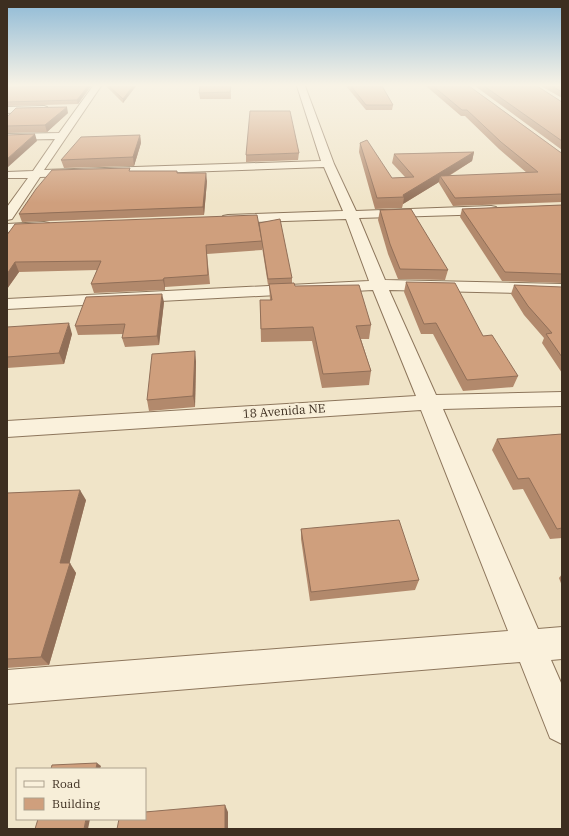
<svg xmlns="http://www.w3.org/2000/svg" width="569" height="836" viewBox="0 0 569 836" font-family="'IBM Plex Serif',serif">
  <rect width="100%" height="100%" fill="#f0e4c8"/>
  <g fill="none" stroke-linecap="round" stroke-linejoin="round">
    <defs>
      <g id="minor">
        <polygon points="93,86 101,86 44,170 321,161 297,86 305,86 334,164 356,211 491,206 496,207 498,210 496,213 491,214 359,218 385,280 562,284 562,294 389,290 436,395 562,392 562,406 443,409 538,629 562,627 562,659 551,660 562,685 562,744 550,738 520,662 7,704 7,670 508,631 421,410 7,437 7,421 416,396 373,290 7,309 7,299 369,281 346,219 228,223 223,222 221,219 223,216 228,215 343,211 324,167 40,177 12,219 7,220 7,207 28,178 7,178 7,172 33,171 55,139 7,140 7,134 59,133"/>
        <polygon points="44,106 47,107 48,109 47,111 7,113 7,107"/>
        <polygon points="44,222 49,223 51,226 49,229 7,232 7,224"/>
      </g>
    </defs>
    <use href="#minor" stroke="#8d765c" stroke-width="2"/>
    <use href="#minor" fill="#faf1dc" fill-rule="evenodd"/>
  </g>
  <g fill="#b2896c">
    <polygon points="91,86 78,104 7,106 7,87"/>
    <polygon points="106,86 136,86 123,103"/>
    <polygon points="231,86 231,99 200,99 199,93"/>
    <polygon points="346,86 382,86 393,105 392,110 366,110"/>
    <polygon points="426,86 469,86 560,152 562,153 562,202 453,206 439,183 439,182 403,204 402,208 375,209 359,152 360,143 392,178 405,177 392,163 394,154 474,152 472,161 449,176 527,173 499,149 465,116 461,116"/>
    <polygon points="475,86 537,86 562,102 562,150"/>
    <polygon points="541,86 562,86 562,98"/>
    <polygon points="68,113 47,132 7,133 7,117"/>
    <polygon points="140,135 141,143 134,166 64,168 61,160"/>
    <polygon points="299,153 298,160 246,162 246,155"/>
    <polygon points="131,171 177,171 177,173 207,181 204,215 22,222 19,214"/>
    <polygon points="562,205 562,283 502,281 460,217 462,209"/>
    <polygon points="380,210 448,270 445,280 398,279 388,254 378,220"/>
    <polygon points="259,223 292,278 292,283 295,286 371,325 369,339 361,339 371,371 369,385 322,388 312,341 261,342 260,300 270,300 269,284 268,285 262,247 262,250 207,254 210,284 165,287 165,290 94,293 91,284 97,270 19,272 7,289 7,235 260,230"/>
    <polygon points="406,282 483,336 518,376 513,387 463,391 433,334 421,334 404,292"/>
    <polygon points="514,285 562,287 562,373 542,343 544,338 524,315 511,294"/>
    <polygon points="164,302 159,345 125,347 122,338 123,334 78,335 75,326"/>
    <polygon points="7,327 72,334 64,364 7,368"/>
    <polygon points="196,361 195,407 149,411 147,400"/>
    <polygon points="562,434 562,538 550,539 523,489 513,490 492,450 497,439"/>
    <polygon points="7,493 86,500 69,563 76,573 49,665 7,668"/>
    <polygon points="301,529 419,580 415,590 310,601 301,539"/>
    <polygon points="562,574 562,586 559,578"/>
  </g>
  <g fill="#916f58">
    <polygon points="88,86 91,86 78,104 77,100"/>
    <polygon points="133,86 136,86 123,103 123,99"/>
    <polygon points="67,107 68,113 47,132 45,125"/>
    <polygon points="35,134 37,141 7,168 7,159"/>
    <polygon points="140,135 141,143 134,166 133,157"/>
    <polygon points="474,152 472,161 443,179 440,176 439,182 403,204 404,197 403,195"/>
    <polygon points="206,173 207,181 204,215 203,207"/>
    <polygon points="15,262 19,272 7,289 7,274"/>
    <polygon points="164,278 165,287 165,290 163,280"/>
    <polygon points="162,294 164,302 159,345 157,336"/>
    <polygon points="69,323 72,334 64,364 59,353"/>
    <polygon points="195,351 196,361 195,407 193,396"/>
    <polygon points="80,490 86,500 67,573 60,563"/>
    <polygon points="70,563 76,573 49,665 41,657"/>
    <polygon points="97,763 101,766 100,769 96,769"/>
    <polygon points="225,805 228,812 228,829 225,829"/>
    <polygon points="86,819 90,819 88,829 84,829"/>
  </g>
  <g fill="#cf9f7d" stroke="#916f58">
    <polygon points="88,86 77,100 7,102 7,87"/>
    <polygon points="109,86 133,86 123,99"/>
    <polygon points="200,86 231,86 230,92 199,93"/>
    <polygon points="351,86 382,86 393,105 366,105"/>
    <polygon points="433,86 469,86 560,152 562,153 562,194 455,198 440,176 538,172 501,142 467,110 462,110"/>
    <polygon points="484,86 537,86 562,102 562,141"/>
    <polygon points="552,86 562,86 562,92"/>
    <polygon points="67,107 45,125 7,126 7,117 16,108"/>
    <polygon points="250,111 290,111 299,153 246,155"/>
    <polygon points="35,134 7,159 7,135"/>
    <polygon points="140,135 133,157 61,160 81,137"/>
    <polygon points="367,140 392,178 414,177 394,154 474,152 403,195 404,197 377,198 360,143"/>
    <polygon points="130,168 129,171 177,171 177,173 206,173 203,207 19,214 36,189 52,170"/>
    <polygon points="562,205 562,274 505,272 462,209"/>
    <polygon points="411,209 448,270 400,269 390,244 380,210"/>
    <polygon points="257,215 262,241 206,245 208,275 164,278 163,280 91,284 101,261 15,262 7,274 7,235 15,224"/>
    <polygon points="280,219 292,278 268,279 259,223"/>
    <polygon points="406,282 455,283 483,336 492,335 518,376 467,380 436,323 424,324"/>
    <polygon points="294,283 295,286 359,285 371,325 356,326 371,371 323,374 313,327 261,329 260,300 272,300 269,284"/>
    <polygon points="514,285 562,287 562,357 546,334 552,333 528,306"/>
    <polygon points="162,294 157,336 122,338 125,324 75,326 86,297"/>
    <polygon points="69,323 59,353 7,357 7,327"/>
    <polygon points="195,351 193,396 147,400 152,354"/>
    <polygon points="562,434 562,528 557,529 529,478 518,479 497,439"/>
    <polygon points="80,490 60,563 70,563 41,657 7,659 7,493"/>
    <polygon points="399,520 419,580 311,592 301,529"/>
    <polygon points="97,763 96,769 51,769 52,765"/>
    <polygon points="225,805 225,829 117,829 119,819 145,819 145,812"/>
    <polygon points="38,819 86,819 84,829 35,829"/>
  </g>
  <linearGradient id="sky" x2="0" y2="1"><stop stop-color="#8fbad6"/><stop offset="0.42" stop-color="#f8f3e6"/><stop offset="1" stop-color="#f8f3e6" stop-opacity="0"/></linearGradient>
  <rect width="569" height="203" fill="url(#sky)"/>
  <g text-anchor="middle" stroke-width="4" stroke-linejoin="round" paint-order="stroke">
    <g font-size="12" fill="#3d2e20" stroke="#f7eed8">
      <text transform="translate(284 411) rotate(-4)" y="4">18 Avenida NE</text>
    </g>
  </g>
  <rect width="569" height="836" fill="none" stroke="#3d2e20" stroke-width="16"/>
  <rect x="16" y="768" width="130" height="52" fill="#f7eed8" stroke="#ada18e"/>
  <rect x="24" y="781" width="20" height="6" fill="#faf1dc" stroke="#ada18e"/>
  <text x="52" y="788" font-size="12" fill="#3d2e20">Road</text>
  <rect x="24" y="798" width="20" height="12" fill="#cf9f7d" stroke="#ada18e"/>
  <text x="52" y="808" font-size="12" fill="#3d2e20">Building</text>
</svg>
